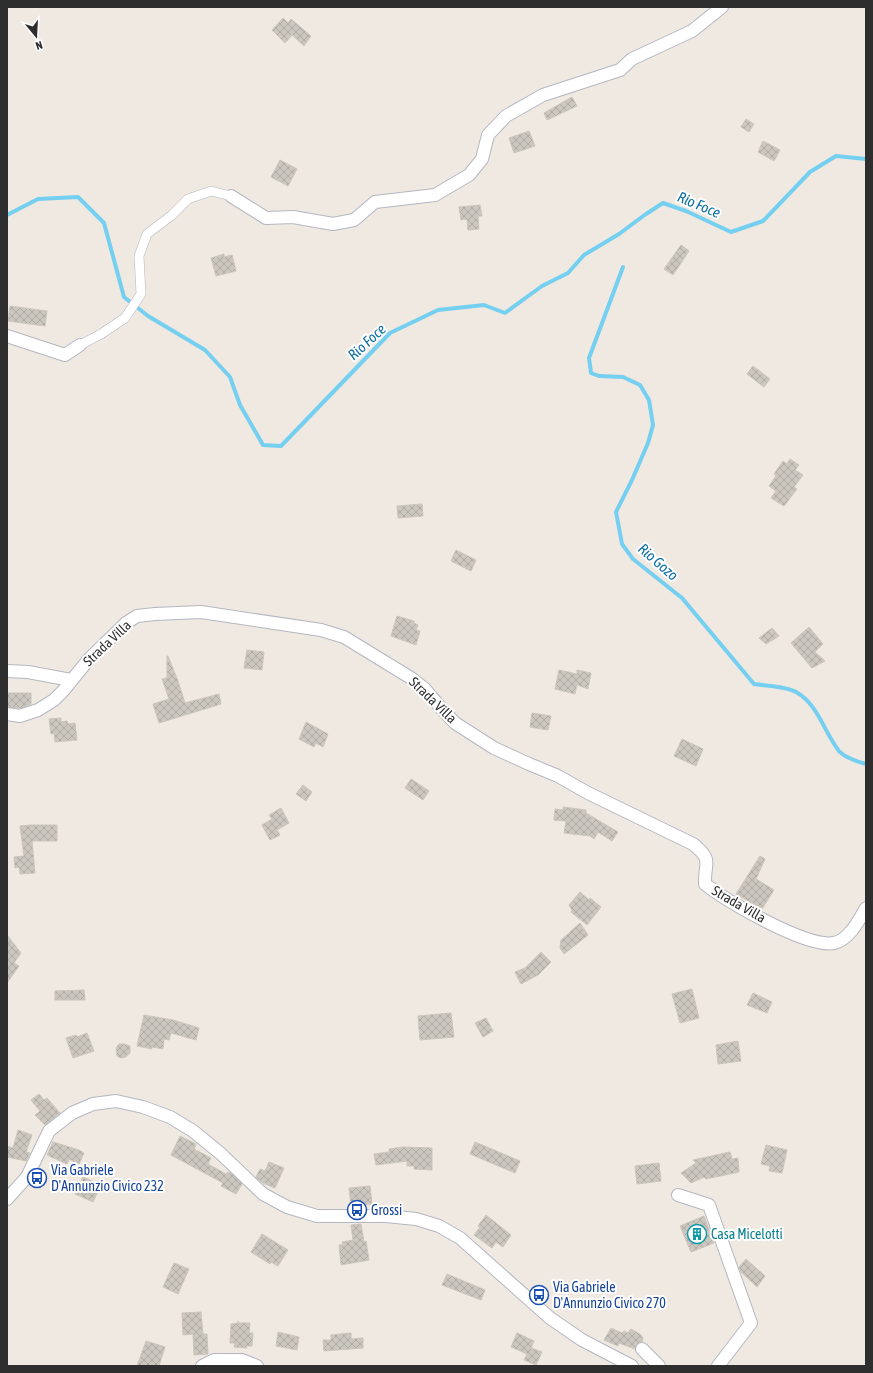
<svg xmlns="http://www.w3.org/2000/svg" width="873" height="1373" viewBox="0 0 873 1373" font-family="'Asap Condensed',sans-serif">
  <defs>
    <pattern id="building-cross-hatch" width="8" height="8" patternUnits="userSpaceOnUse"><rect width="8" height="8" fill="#cbc7bf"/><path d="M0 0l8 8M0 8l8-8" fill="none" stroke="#afaba4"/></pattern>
  </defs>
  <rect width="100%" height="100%" fill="#efe9e1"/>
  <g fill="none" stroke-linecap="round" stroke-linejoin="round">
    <g stroke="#75cff0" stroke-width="4">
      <polyline points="7,215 38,199 78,197 104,223 124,297 148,316 205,350 230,377 240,405 263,445 281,446 390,333 438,310 484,305 505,313 542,286 568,273 584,255 619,234 646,214 663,203 686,211 731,232 763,221 810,172 836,156 866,159"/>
      <path d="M 623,267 L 589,358 L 591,373 L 599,376 L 623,377 L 640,385 L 649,400 L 653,425 L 648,443 L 632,480 L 616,512 L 622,544 L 633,559 L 682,598 L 754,684 C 766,686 786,686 796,692 C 818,704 824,732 839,751 C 844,757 858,762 866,764"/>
    </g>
  </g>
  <g fill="url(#building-cross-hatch)" stroke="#cbc5ba">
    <polygon points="283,18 288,23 291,19 311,36 304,46 292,35 285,43 272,30"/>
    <polygon points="572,97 577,106 547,120 544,113"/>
    <polygon points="746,119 754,124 749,132 741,127"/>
    <polygon points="529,131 535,146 514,153 509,138"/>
    <polygon points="763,141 780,150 774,161 758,152"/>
    <polygon points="280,160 297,169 288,186 271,177"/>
    <polygon points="480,205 482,216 478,216 479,229 468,230 467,219 461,220 459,207"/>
    <polygon points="681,245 689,251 673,275 664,269"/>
    <polygon points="224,254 224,257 232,255 236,271 216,276 211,258"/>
    <polygon points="10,306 47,311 45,326 8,321"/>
    <polygon points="753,366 770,379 764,387 747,374"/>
    <polygon points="790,459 799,465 795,470 803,475 794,487 797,489 784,506 771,498 776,491 769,486 776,476 774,474 783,461 787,464"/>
    <polygon points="422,504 423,516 398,518 397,506"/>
    <polygon points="456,550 476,560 471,571 451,561"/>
    <polygon points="397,616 414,621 414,623 418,625 416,630 420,631 416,645 391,636"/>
    <polygon points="809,627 823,644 815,652 825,661 812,668 791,643"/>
    <polygon points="772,628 779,636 766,644 759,638"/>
    <polygon points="247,650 264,652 262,670 244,668"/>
    <polygon points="167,656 168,656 178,681 185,703 219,694 221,704 159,723 153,704 169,699 162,679 167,678"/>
    <polygon points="559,670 577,674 577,670 591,673 588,689 577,685 575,694 555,689"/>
    <polygon points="7,693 31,693 31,704 21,708 7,707"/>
    <polygon points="532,713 551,716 548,730 530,727"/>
    <polygon points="61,718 61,722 67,721 68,724 75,723 77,740 55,742 54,733 51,734 49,719"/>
    <polygon points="306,722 328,734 323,747 316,743 314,747 299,739"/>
    <polygon points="682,739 703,749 696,766 674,756"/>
    <polygon points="411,779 429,791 423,800 405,788"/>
    <polygon points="303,785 312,792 306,801 296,794"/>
    <polygon points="563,807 586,810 586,813 618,832 612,841 598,832 594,839 590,836 564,833 566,821 554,820 555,809 563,810"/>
    <polygon points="281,808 289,823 277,830 280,835 270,840 262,825 272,819 269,815"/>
    <polygon points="31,825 57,825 57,841 32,841 35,873 20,874 19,867 15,868 14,857 24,856 20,826"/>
    <polygon points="760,856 765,859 756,879 774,890 762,909 736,894"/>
    <polygon points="580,892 589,900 590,898 601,907 587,925 571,912 572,910 569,905"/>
    <polygon points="580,923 588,935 564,954 560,948 561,940"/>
    <polygon points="7,935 21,953 14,963 19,966 7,983"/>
    <polygon points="541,952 551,962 538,975 521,984 515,972 525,968"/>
    <polygon points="692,989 699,1018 680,1023 672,994"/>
    <polygon points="84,990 85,1000 55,1000 55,991"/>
    <polygon points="753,993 772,1002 767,1013 747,1005"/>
    <polygon points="451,1013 454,1037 420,1040 418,1016"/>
    <polygon points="144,1015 173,1020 199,1028 196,1040 171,1033 169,1040 164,1039 163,1049 152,1047 152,1049 137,1046"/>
    <polygon points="486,1018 493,1031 483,1037 475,1023"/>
    <polygon points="87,1033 94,1051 73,1058 66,1038 76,1035 77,1037"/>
    <polygon points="738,1041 741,1061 718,1064 716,1045"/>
    <polygon points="119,1044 124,1044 130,1046 130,1053 126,1057 121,1058 117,1056 116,1048"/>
    <polygon points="39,1094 44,1100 47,1098 60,1113 45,1125 35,1115 40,1111 31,1100"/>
    <polygon points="18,1130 32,1135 26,1152 30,1153 26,1161 7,1157 7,1146 13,1148"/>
    <polygon points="180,1136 196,1144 194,1149 211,1158 208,1164 226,1174 228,1172 233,1175 242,1184 236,1194 221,1186 223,1183 171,1155"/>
    <polygon points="53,1142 79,1150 84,1153 79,1164 69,1159 67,1164 47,1155"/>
    <polygon points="475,1142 520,1161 515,1173 470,1154"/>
    <polygon points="766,1145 787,1150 782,1173 769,1171 770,1166 761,1164"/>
    <polygon points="403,1147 432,1148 432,1170 414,1169 414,1166 407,1166 407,1161 376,1165 374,1154 389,1152 389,1149"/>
    <polygon points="730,1152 732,1159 738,1158 739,1172 706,1179 704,1177 691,1183 681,1173 696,1163 693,1160"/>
    <polygon points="269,1162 284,1168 275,1188 263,1183 256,1177 260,1169 265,1171"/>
    <polygon points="659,1163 661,1181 637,1184 635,1166"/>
    <polygon points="83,1177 101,1185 93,1202 75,1194"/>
    <polygon points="370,1186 372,1204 351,1206 349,1188"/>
    <polygon points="486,1215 511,1235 503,1247 496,1242 492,1248 474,1235 480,1227 478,1226"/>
    <polygon points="704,1216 714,1243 691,1252 680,1226"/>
    <polygon points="361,1224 364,1242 366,1241 369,1260 341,1265 339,1245 343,1245 342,1242 353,1240 351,1225"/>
    <polygon points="262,1234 288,1250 278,1266 271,1262 270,1264 251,1252"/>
    <polygon points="746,1259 765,1276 757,1287 741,1272 739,1267"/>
    <polygon points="174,1263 189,1269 178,1294 163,1287"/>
    <polygon points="447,1274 485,1290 481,1300 442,1285"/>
    <polygon points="201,1312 203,1334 207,1334 208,1354 194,1355 193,1334 183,1335 182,1313"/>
    <polygon points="238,1321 239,1323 250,1323 249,1333 253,1333 252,1346 246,1346 247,1348 234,1347 235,1343 230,1343 231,1324 238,1323"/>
    <polygon points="611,1328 622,1333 624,1331 628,1333 631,1329 640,1334 643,1338 642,1342 636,1344 635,1349 619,1343 618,1346 604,1340"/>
    <polygon points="278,1332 299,1337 297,1350 276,1346"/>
    <polygon points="351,1333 351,1339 363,1338 363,1348 324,1351 323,1340 331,1340 331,1335"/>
    <polygon points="517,1333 534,1341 531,1348 542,1352 536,1365 524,1360 527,1354 511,1347"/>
    <polygon points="146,1341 165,1347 159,1366 137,1366"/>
  </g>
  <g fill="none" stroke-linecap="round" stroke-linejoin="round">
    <defs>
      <polyline id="pedestrian" points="80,345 101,334 125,318 141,294 139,256 147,234 172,215 188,199 211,191 231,196"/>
      <g id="minor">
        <polyline points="231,196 266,218 293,217 333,224 354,220 375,202 435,195 469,175 482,159 488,135 506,116 543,95 620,70 632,59 692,31 722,7"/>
        <polyline points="7,336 65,355 80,345"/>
        <polyline points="7,671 28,672 71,680"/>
        <path d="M 7,714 L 20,716 L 38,710 L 54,700 L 63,691 L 89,659 L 126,623 L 137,616 L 155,614 L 201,612 L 321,630 L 344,637 L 411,678 L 425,689 L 441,708 L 455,723 L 494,748 L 529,764 L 558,776 L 588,793 L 693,844 C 714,861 704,862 705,884 C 727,902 807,948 834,943 C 849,940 859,920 866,908"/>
        <polyline points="678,1195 709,1205 751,1323 718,1366"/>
        <polyline points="7,1199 27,1177 49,1131 72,1113 93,1104 116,1101 143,1107 170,1117 193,1131 220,1153 263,1194 287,1207 317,1216 386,1216 416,1219 439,1226 460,1238 550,1318 582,1340 632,1366"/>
        <polyline points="642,1349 659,1366"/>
        <polyline points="202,1366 214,1360 242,1360 257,1366"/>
      </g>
    </defs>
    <use href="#pedestrian" stroke="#b4b7c1" stroke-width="10"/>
    <use href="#minor" stroke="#b4b7c1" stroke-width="14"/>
    <use href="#pedestrian" stroke="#fff" stroke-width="9"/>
    <use href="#minor" stroke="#fff" stroke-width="12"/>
  </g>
  <defs>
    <symbol id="bus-ring" viewBox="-11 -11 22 22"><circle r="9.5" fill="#fff" stroke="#1a4fb4" stroke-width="1.5"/><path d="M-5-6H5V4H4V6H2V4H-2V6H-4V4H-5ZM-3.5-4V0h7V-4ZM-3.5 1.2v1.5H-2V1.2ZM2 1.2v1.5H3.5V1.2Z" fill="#1a4fb4"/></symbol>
    <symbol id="building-ring" viewBox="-11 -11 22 22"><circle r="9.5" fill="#fff" stroke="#0f9aa8" stroke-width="1.5"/><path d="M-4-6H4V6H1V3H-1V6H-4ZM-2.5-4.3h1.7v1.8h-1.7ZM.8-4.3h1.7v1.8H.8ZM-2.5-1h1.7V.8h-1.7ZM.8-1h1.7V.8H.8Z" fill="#0f9aa8"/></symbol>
  </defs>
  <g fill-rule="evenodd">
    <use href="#bus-ring" x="26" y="1167" width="22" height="22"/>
    <use href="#bus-ring" x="346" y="1199" width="22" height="22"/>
    <use href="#building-ring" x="686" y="1223" width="22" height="22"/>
    <use href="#bus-ring" x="528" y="1284" width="22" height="22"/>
  </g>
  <g text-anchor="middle" stroke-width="4" stroke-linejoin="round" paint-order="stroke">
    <g font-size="14" fill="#2e2e2e" stroke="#fff">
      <text transform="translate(107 643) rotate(-43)" y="5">Strada Villa</text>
      <text transform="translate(433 700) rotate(44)" y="5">Strada Villa</text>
      <text transform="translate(739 904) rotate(30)" y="5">Strada Villa</text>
    </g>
    <g font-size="14" fill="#164399" stroke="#fff" text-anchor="start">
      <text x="51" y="1175">Via Gabriele<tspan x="51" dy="16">D'Annunzio Civico 232</tspan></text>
      <text x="371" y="1215">Grossi</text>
      <text x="553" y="1292">Via Gabriele<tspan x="553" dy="16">D'Annunzio Civico 270</tspan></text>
    </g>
    <g font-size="14" fill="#0d838f" stroke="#fff" text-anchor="start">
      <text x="711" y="1239">Casa Micelotti</text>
    </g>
    <g font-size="15" font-style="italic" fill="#0d6fa3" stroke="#fff">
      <text transform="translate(699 205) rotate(23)" y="5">Rio Foce</text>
      <text transform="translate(367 342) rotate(-43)" y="5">Rio Foce</text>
      <text transform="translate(658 562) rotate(41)" y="5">Rio Gozo</text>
    </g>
  </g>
  <rect width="873" height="1373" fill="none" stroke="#2e2e2e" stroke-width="16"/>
  <g transform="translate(36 36) rotate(162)" stroke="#ffffff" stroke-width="3" paint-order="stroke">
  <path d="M0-3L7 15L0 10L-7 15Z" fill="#2e2e2e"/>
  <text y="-6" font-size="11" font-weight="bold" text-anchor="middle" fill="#2e2e2e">N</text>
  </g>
</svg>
